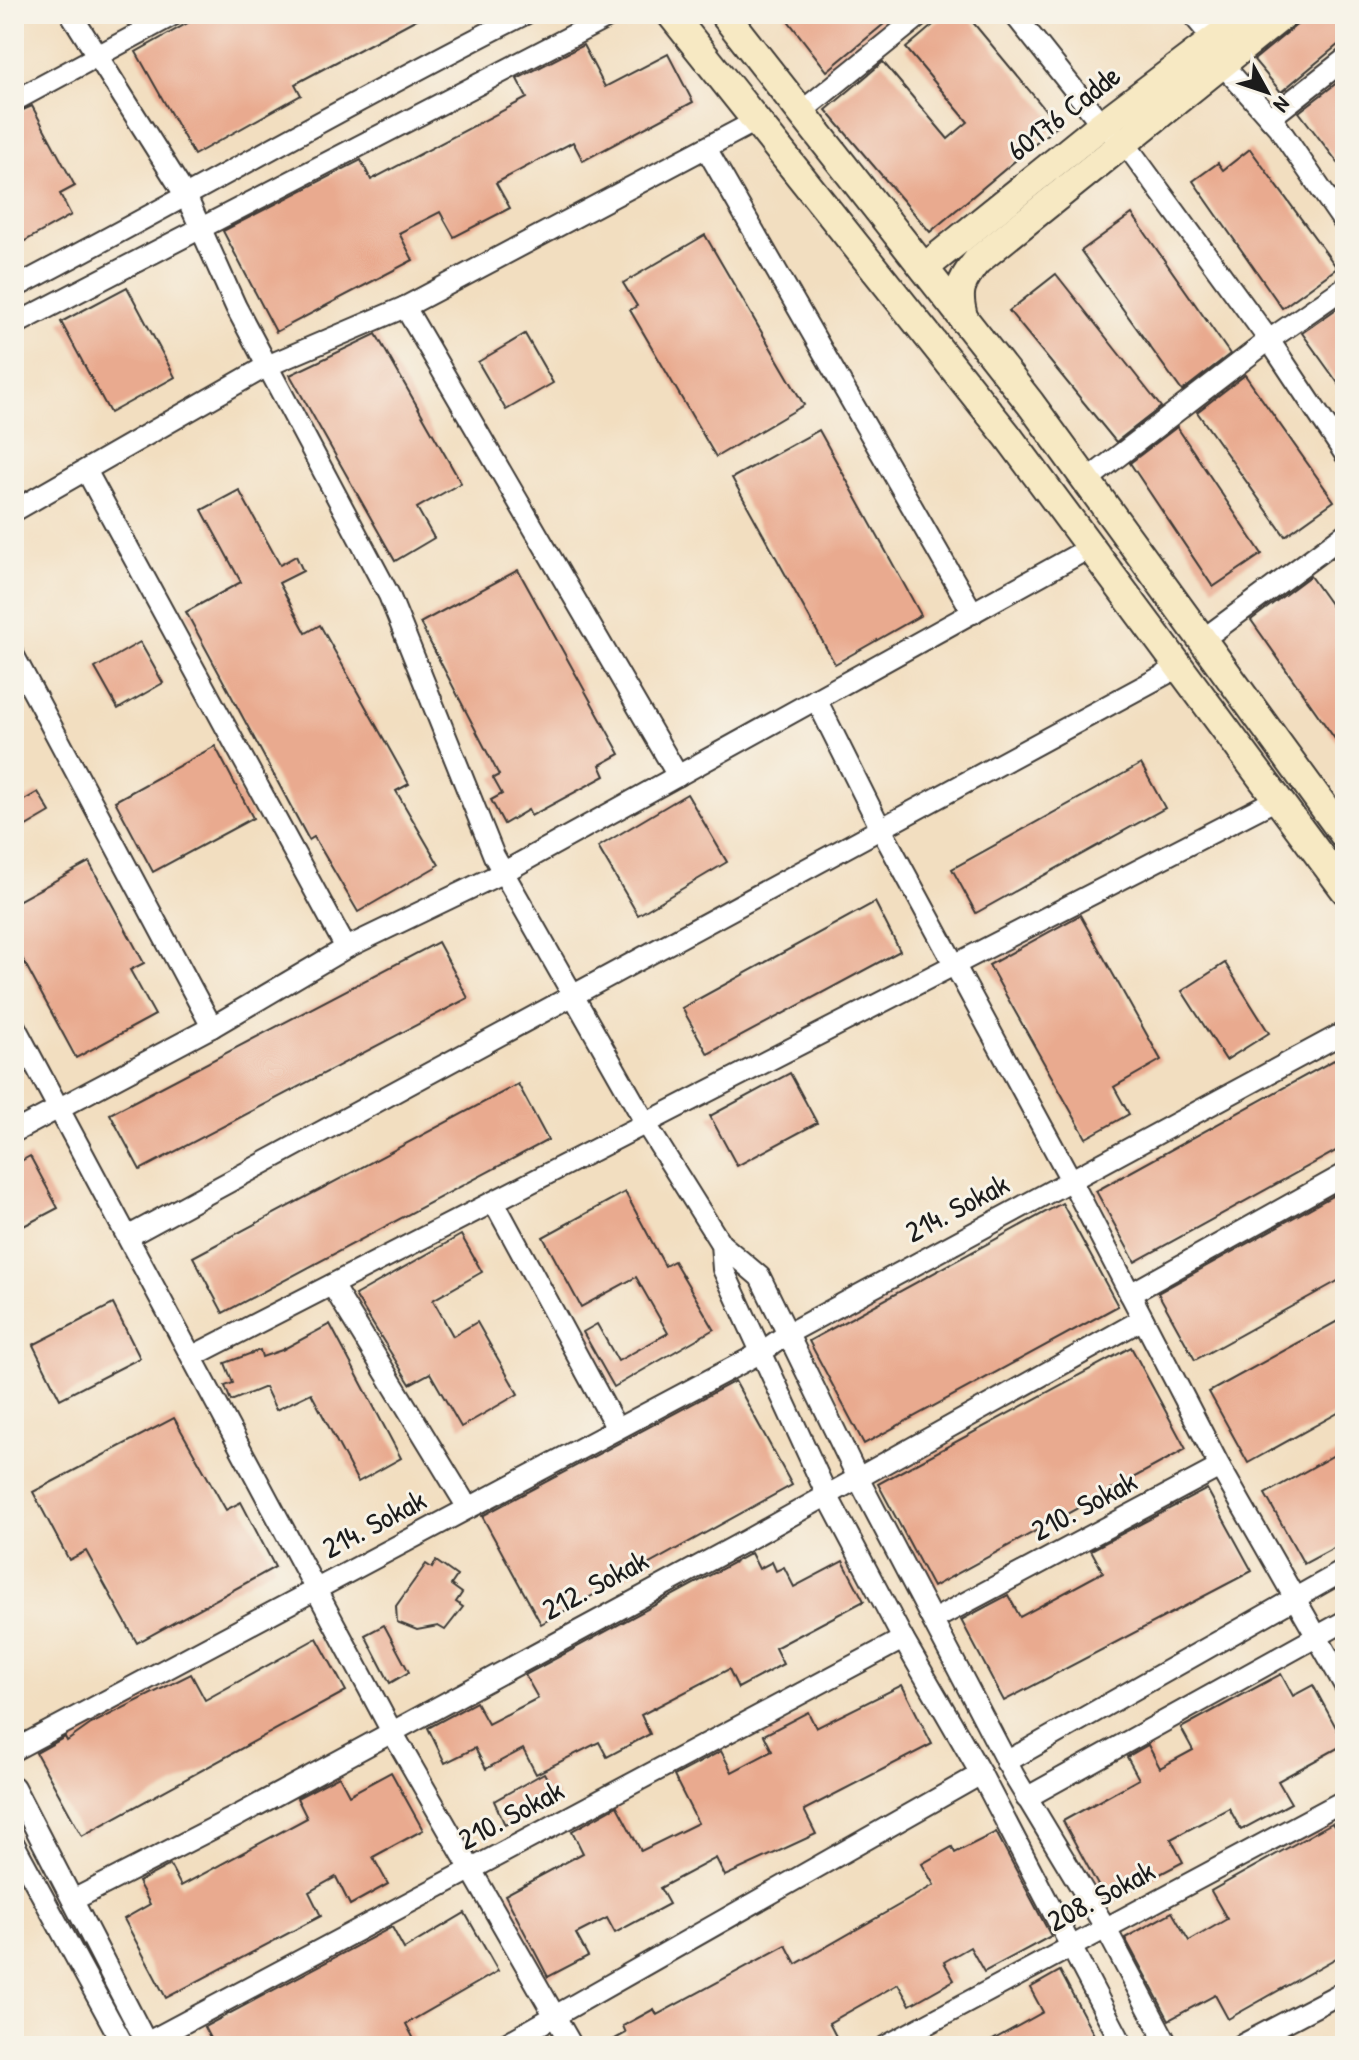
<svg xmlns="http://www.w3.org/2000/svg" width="1359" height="2060" viewBox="0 0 1359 2060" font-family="'Patrick Hand',sans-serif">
  <rect width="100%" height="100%" fill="#f7f3e8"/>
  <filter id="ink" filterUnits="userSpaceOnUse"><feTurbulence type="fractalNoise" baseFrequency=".0125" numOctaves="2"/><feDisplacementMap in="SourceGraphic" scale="16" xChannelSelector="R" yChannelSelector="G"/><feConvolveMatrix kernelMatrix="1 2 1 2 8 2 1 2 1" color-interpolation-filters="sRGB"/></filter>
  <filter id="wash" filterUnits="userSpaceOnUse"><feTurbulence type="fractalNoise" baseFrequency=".006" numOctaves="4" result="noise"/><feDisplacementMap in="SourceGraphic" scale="32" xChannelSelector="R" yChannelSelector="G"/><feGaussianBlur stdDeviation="1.8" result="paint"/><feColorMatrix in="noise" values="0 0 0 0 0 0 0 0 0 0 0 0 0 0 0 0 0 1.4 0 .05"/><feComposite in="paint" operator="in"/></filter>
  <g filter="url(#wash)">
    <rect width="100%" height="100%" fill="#f2dec0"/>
    <g id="blocks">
      <g fill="#e9aa8f">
        <polygon points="204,14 426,14 295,84 301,95 194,155 136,52"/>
        <polygon points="783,14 896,14 827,71"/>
        <polygon points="946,14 966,14 1058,125 930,232 826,110 883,62 948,139 968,122 906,48"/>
        <polygon points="1310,14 1345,14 1345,39 1281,92 1254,60"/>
        <polygon points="583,45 605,87 668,54 693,102 583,161 573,142 496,183 510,208 454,237 440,212 399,233 413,260 276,332 223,231 361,160 371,180 527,98 517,79"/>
        <polygon points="1338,82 1345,91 1345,172 1299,112"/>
        <polygon points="32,106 75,186 60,194 71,215 14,247 14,114"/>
        <polygon points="1250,149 1337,268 1282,308 1193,181 1218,163 1223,170"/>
        <polygon points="1132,214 1230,354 1182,391 1081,251"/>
        <polygon points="705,235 804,405 716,457 630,310 637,306 623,283"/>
        <polygon points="1056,274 1161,407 1116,442 1009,311"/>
        <polygon points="127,287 175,377 110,413 61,322"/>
        <polygon points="1345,303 1345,393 1302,333"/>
        <polygon points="376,334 461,483 417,508 434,538 395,561 290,375"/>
        <polygon points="525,334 553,383 506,410 478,362"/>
        <polygon points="1245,375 1334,501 1285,536 1197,412"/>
        <polygon points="1177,427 1262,554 1213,587 1130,463"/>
        <polygon points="819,430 921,615 835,664 732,478"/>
        <polygon points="239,490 280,565 296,556 303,571 279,583 306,633 320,625 409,784 396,791 439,865 358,912 314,837 309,840 186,612 241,582 202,510"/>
        <polygon points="518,570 620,754 600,765 605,776 531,816 528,810 504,824 491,800 502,794 493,778 499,775 420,623"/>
        <polygon points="1310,576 1345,625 1345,753 1251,620"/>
        <polygon points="140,642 163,683 118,709 95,668"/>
        <polygon points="215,746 253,818 153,872 115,801"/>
        <polygon points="1141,764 1165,808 976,913 952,869"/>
        <polygon points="38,792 50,812 14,833 14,806"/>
        <polygon points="687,794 727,862 638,915 598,847"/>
        <polygon points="89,862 144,963 130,970 155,1015 76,1058 14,943 14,903"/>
        <polygon points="875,902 900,951 708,1054 682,1008"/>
        <polygon points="1080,915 1161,1060 1114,1087 1129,1114 1086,1138 989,965"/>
        <polygon points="438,942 468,998 140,1170 110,1114"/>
        <polygon points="1225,963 1269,1033 1226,1060 1182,991"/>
        <polygon points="1345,1054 1345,1146 1135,1262 1096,1191"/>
        <polygon points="790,1073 817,1123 737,1166 710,1116"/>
        <polygon points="518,1084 548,1140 223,1313 193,1257"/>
        <polygon points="30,1156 58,1208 14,1231 14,1165"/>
        <polygon points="1345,1189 1345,1277 1195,1360 1158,1293"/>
        <polygon points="625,1192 665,1266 674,1261 714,1329 614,1387 583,1332 597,1324 618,1361 668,1333 636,1277 581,1307 543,1237"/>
        <polygon points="1062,1203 1118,1306 864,1444 809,1341"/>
        <polygon points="461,1235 482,1272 433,1300 453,1336 477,1322 518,1394 461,1427 430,1373 410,1384 355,1295"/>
        <polygon points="113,1304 140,1358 60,1399 33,1345"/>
        <polygon points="1345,1317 1345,1409 1248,1463 1209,1392"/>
        <polygon points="330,1324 401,1458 358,1482 311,1393 276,1410 265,1387 231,1401 225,1386 233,1383 225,1363 260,1350 262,1357 282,1350"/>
        <polygon points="1131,1347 1186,1449 933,1587 878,1484"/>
        <polygon points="735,1381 792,1485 541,1624 482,1516"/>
        <polygon points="174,1418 226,1510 241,1502 275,1567 137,1643 86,1551 69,1560 33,1492"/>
        <polygon points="1345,1449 1345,1542 1304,1564 1265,1494"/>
        <polygon points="1207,1489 1252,1571 1004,1701 961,1620 1008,1595 1020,1617 1103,1572 1091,1550"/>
        <polygon points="751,1553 759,1569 772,1562 776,1571 784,1567 794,1587 843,1561 864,1601 775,1648 783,1664 738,1688 729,1669 641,1715 650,1734 607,1757 599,1742 536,1774 523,1749 486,1769 475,1748 445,1763 428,1728 476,1702 488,1724 538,1698 525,1675"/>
        <polygon points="436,1561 457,1576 451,1585 462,1593 456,1602 463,1607 445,1630 438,1626 417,1630 397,1622 396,1606 426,1564 432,1568"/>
        <polygon points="384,1625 409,1672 390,1683 365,1635"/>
        <polygon points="317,1638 346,1691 82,1836 36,1753 65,1737 67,1741 91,1724 191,1674 205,1700"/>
        <polygon points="1281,1674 1293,1696 1313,1685 1345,1744 1278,1781 1291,1803 1241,1830 1229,1808 1171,1839 1183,1862 1107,1902 1063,1821 1139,1779 1127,1757 1148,1745 1160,1768 1193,1750 1181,1728"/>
        <polygon points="902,1685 932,1744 804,1810 816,1834 725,1876 716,1858 660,1888 669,1904 615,1933 607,1918 576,1934 588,1956 548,1977 505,1895 583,1853 572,1831 617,1806 641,1851 698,1823 674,1776 721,1751 732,1772 772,1751 764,1735 808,1712 816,1728"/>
        <polygon points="391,1772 423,1830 373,1857 388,1884 350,1905 336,1877 309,1892 321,1916 166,1998 124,1919 150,1904 138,1882 170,1865 181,1886 307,1818 297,1798 339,1776 349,1795"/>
        <polygon points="544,1773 558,1798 505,1825 494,1801"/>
        <polygon points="1332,1823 1345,1845 1345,1953 1228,2019 1215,1995 1169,2020 1125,1938 1172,1912 1189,1941 1227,1919 1211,1891"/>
        <polygon points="996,1832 1051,1936 984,1972 970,1947 944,1962 954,1980 910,2005 898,1984 829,2023 841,2046 602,2046 626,2033 623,2026 654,2009 657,2015 786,1945 796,1964 934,1885 922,1864 952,1847 955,1853"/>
        <polygon points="465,1913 498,1971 406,2024 415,2041 406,2046 214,2046 204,2027 392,1927 404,1949"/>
        <polygon points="1060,1971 1100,2046 982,2046 1043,2012 1030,1988"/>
      </g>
    </g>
  </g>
  <g filter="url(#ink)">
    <use href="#blocks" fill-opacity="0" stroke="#3c3935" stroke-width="2"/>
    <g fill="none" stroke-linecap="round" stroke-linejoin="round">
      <defs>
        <g id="street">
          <polyline points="71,14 187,198 236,307 389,595 494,856 649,1129 721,1244 760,1277 858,1478 1014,1776 1105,1927 1168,2046"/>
          <polyline points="1014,14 1103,126 1124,142 1269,340 1345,454"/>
          <polyline points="1192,14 1214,40 1222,64 1278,127 1345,224"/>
          <polyline points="14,101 175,14"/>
          <polyline points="801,112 922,14"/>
          <polyline points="1270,118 1345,59"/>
          <polyline points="706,148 973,613"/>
          <path d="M 14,288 C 185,199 352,101 525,14"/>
          <polyline points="405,307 678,776"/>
          <polyline points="14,325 614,14"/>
          <polyline points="87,472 346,948"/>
          <polyline points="1086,481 1269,340 1345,287"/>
          <polyline points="14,511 267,366 405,307 756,121"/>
          <polyline points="1202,640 1345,534"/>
          <polyline points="14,656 212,1027"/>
          <polyline points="816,699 881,829 1071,1180 1220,1467 1345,1686"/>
          <polyline points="14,1025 391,1730 572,2046"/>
          <polyline points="14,1132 212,1027 346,948 504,872 1091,547"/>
          <polyline points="494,1202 617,1429"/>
          <polyline points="129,1236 1179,667"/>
          <polyline points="721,1244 723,1269 826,1493 903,1639 981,1774 1123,2046"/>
          <polyline points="332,1285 468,1508"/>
          <polyline points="1130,1294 1345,1174"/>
          <polyline points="193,1356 1277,799"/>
          <polyline points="933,1620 1220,1467"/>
          <polyline points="14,1750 762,1352 787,1334 1345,1032"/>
          <polyline points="1006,1762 1345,1570"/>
          <polyline points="14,1787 148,2046"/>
          <polyline points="1026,1798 1345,1621"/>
          <polyline points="14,1844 124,2046"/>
          <polyline points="73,1900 239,1815 747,1540 1143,1319"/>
          <polyline points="146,2043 903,1639"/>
          <polyline points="502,2046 981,1774"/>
          <polyline points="886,2046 1345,1800"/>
          <polyline points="1240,2046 1345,1991"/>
        </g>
        <g id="secondary">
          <polyline points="671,14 1007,435 1345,890"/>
          <polyline points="724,14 1030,403 1345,836"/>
          <polyline points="924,268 1100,126 1248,14"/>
          <path d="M 964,320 C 956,293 959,283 977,261 L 1284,14"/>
        </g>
      </defs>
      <use href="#street" stroke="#3c3935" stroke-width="24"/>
      <use href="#secondary" stroke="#3c3935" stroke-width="32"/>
      <use href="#street" stroke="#fff" stroke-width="20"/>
      <use href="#secondary" stroke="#f7e9c3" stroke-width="28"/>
    </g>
  </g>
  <g text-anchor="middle" stroke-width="6" stroke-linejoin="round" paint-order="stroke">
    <g font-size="30" fill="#1c1c1c" stroke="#f7f3e8">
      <text transform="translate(1064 113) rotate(-38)" y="10">60176 Cadde</text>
      <text transform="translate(957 1208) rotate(-28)" y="10">214. Sokak</text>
      <text transform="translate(1084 1506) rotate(-28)" y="10">210. Sokak</text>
      <text transform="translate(374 1524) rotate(-28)" y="10">214. Sokak</text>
      <text transform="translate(595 1585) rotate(-28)" y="10">212. Sokak</text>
      <text transform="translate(511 1815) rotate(-28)" y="10">210. Sokak</text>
      <text transform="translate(1101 1896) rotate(-28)" y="10">208. Sokak</text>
    </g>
  </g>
  <rect width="1359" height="2060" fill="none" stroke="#f7f3e8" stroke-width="48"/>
  <g transform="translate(1267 92) rotate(130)" stroke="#f7f3e8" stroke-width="6" paint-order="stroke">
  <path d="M0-6L14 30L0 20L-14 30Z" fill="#1c1c1c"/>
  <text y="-12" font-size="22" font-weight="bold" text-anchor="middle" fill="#1c1c1c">N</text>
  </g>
</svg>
